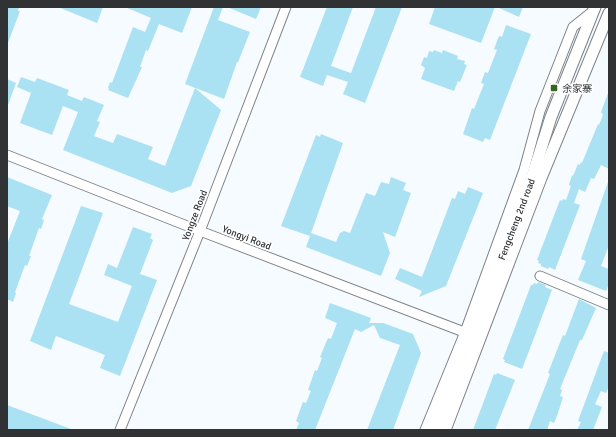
<svg xmlns="http://www.w3.org/2000/svg" width="616" height="437" viewBox="0 0 616 437" font-family="Signika,'Noto Sans SC',sans-serif">
  <rect width="100%" height="100%" fill="#f6fbff"/>
  <g fill="#aae1f3">
    <polygon points="7,7 19,7 18,11 20,11 8,43"/>
    <polygon points="58,7 103,7 97,23"/>
    <polygon points="125,7 192,7 182,33 159,24 148,51 146,50 140,67 142,67 128,98 108,90 109,88 108,88 110,82 112,83 133,27 145,32 151,18"/>
    <polygon points="214,7 223,7 218,20 250,32 238,62 237,62 224,99 185,84"/>
    <polygon points="227,7 261,7 256,19"/>
    <polygon points="327,7 353,7 331,66 351,73 376,7 402,7 365,103 343,94 348,82 327,75 323,86 300,77"/>
    <polygon points="435,7 495,7 481,43 429,24"/>
    <polygon points="497,7 523,7 519,17"/>
    <polygon points="506,25 531,34 490,140 485,138 483,142 463,134 472,108 474,109 484,84 481,83 485,72 488,73 497,50 494,49 499,36 502,37"/>
    <polygon points="434,50 442,53 443,50 458,56 457,59 465,61 464,64 467,65 460,82 458,81 454,91 421,79 425,68 421,65 424,57 427,58 429,51 433,52"/>
    <polygon points="21,77 35,82 37,78 69,90 67,95 82,101 84,97 104,105 97,121 100,122 94,136 113,143 117,134 153,147 148,159 165,166 195,88 221,110 191,186 172,193 63,150 78,112 63,106 52,135 20,123 31,93 17,87"/>
    <polygon points="7,79 16,83 8,105 7,105"/>
    <polygon points="608,93 609,169 601,165 594,179 591,178 585,192 579,189 574,203 580,205 555,270 549,267 548,269 541,266 541,264 538,263 539,261 537,260 560,200 562,201 563,199 566,200 571,186 569,185 572,175 573,176 578,164 580,165 581,162 582,163 598,124 599,125 603,115 601,112"/>
    <polygon points="321,134 343,143 310,236 281,226 316,135 320,137"/>
    <polygon points="7,177 52,195 42,219 44,220 41,229 39,228 29,256 31,256 27,266 25,265 15,292 16,293 13,302 7,299 7,244 20,211 7,206"/>
    <polygon points="391,177 406,183 403,190 411,193 395,237 383,232 390,253 381,276 306,247 311,233 336,242 340,233 344,231 350,233 366,193 375,196 381,182 389,184"/>
    <polygon points="608,182 609,245 601,266 609,269 609,284 606,291 578,280 586,261 581,259"/>
    <polygon points="468,187 483,193 446,286 419,297 422,291 420,290 395,279 400,268 422,277 452,198 455,199 458,191 465,194"/>
    <polygon points="81,206 103,213 69,304 118,322 132,286 104,275 108,264 117,268 133,227 152,234 150,238 153,240 140,274 157,280 120,376 100,368 105,355 56,336 51,350 30,341"/>
    <polygon points="538,282 546,285 545,287 552,290 534,338 522,369 504,362 505,360 503,359 531,285 533,285 534,283 537,284"/>
    <polygon points="579,299 596,308 582,340 580,340 560,389 562,390 560,396 563,397 557,416 554,423 550,421 547,430 528,430 550,374 548,373 563,335 565,336"/>
    <polygon points="330,303 371,318 369,323 383,323 413,334 421,353 393,430 367,430 400,345 380,338 374,325 361,332 355,329 315,430 296,430 299,423 296,421 303,402 306,403 311,391 308,390 315,370 317,371 322,358 320,357 328,338 331,339 337,323 325,318"/>
    <polygon points="604,351 609,353 609,386 606,393 601,391 595,404 602,407 593,430 577,430 581,422 578,421"/>
    <polygon points="497,373 515,380 495,430 473,430 494,374 496,375"/>
    <polygon points="7,405 71,429 71,430 7,430"/>
  </g>
  <g fill="none" stroke-linecap="round" stroke-linejoin="round">
    <defs>
      <g id="minor">
        <polyline points="7,155 200,231 477,337"/>
        <polyline points="540,276 609,305"/>
        <polyline points="120,430 200,231 286,7"/>
        <polyline points="425,430 465,332 524,170 540,111 573,27 593,11"/>
      </g>
      <g id="major">
        <polyline points="435,430 533,174 551,117 595,7"/>
        <polyline points="445,430 541,178 609,13"/>
      </g>
    </defs>
    <use href="#minor" stroke="#7f8387" stroke-width="11"/>
    <use href="#major" stroke="#7f8387" stroke-width="13"/>
    <use href="#minor" stroke="#fff" stroke-width="9"/>
    <use href="#major" stroke="#fff" stroke-width="11"/>
  </g>
  <rect fill="#386524" stroke="#fff" stroke-width="1.5" x="550" y="84" width="8" height="8" rx="2"/>
  <g text-anchor="middle" stroke-width="3.5" stroke-linejoin="round" paint-order="stroke">
    <g font-size="10" fill="#303233" stroke="#fff" text-anchor="start">
      <text x="562" y="92">余家寨</text>
    </g>
    <g font-size="10" fill="#303233" stroke="#fff">
      <text transform="translate(194 215) rotate(-69)" y="4">Yongze Road</text>
      <text transform="translate(516 219) rotate(-69)" y="4">Fengcheng 2nd road</text>
      <text transform="translate(247 237) rotate(21)" y="4">Yongyi Road</text>
    </g>
  </g>
  <rect width="616" height="437" fill="none" stroke="#303233" stroke-width="16"/>
</svg>
